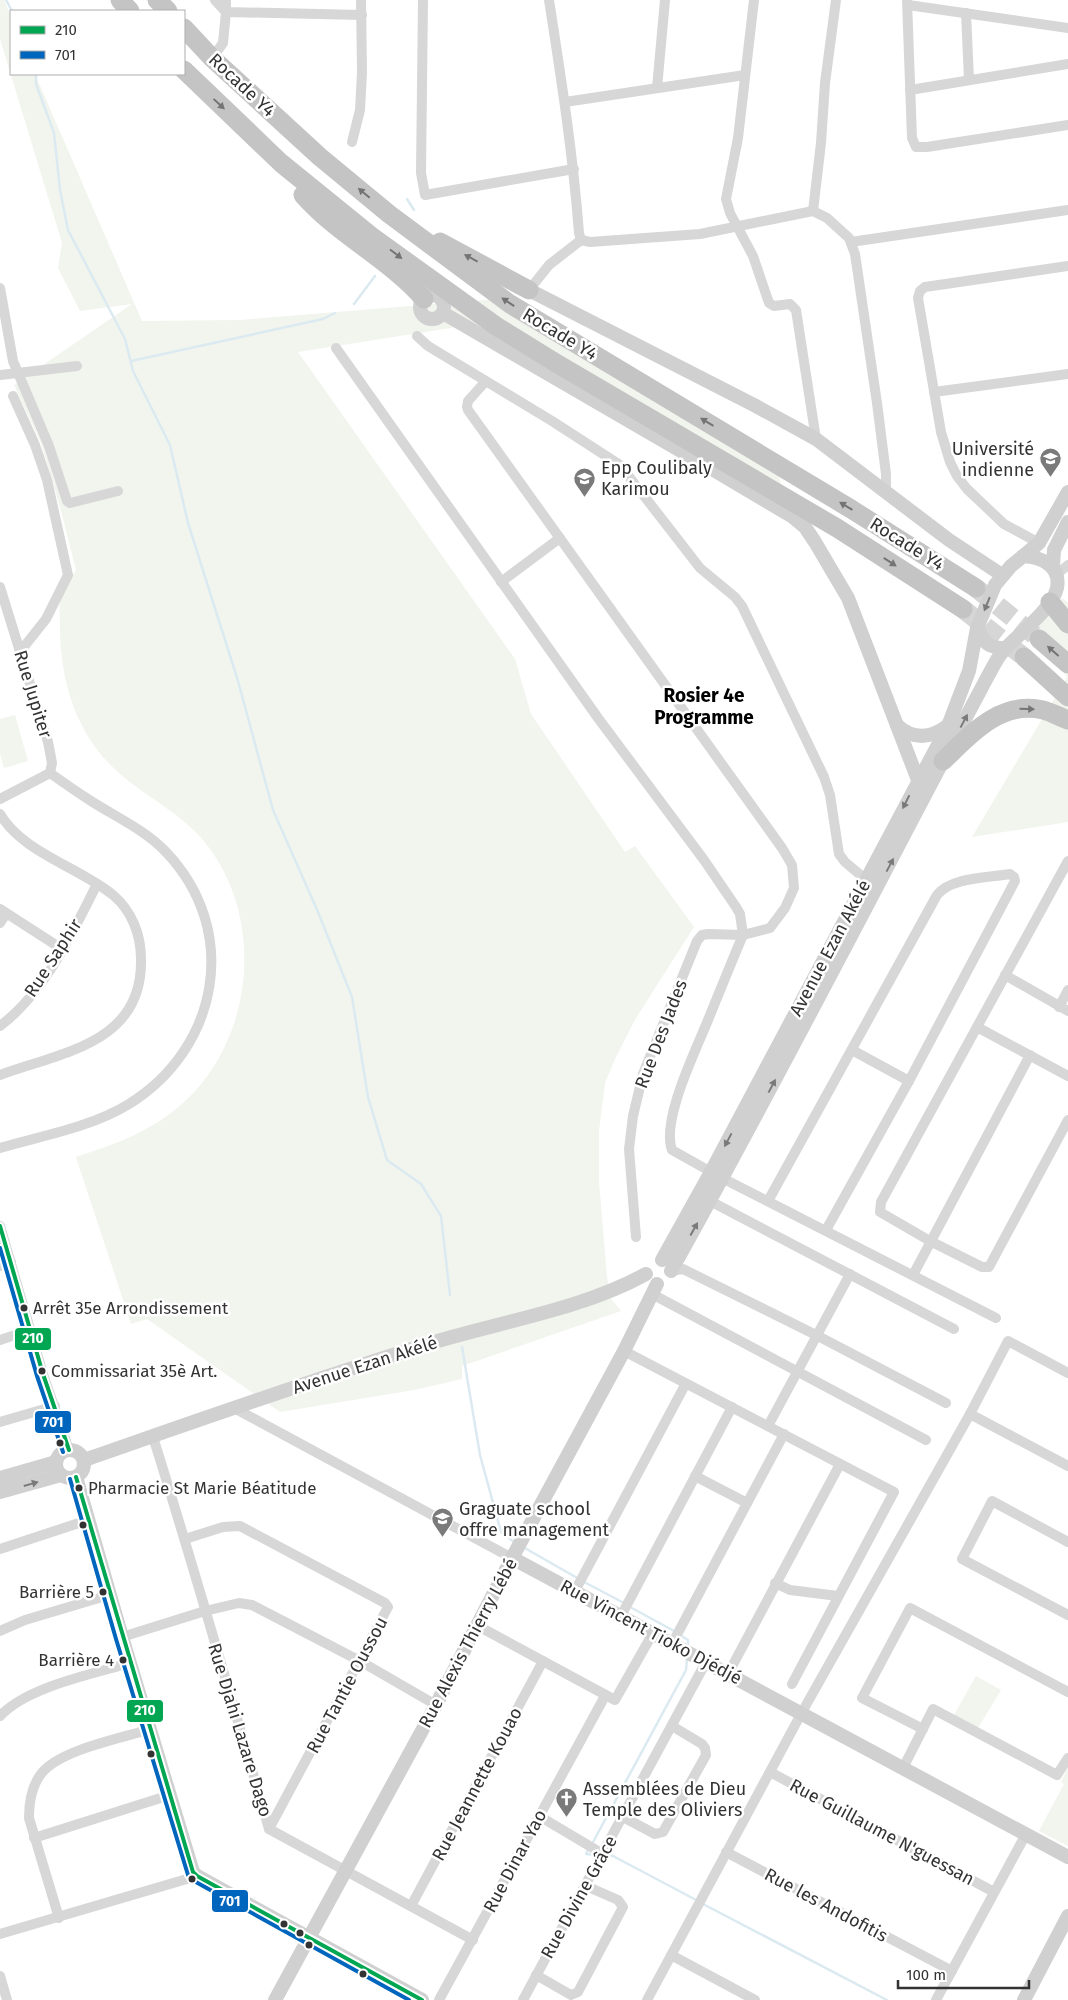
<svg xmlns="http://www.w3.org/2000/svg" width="1068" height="2000" viewBox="0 0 1068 2000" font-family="'Fira Sans',sans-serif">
  <rect width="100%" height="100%" fill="#fff"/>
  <g fill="#f1f5ed">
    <path d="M 0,0 L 4,0 L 11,17 L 11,74 L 35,74 L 142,321 L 240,320 L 509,298 L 778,473 L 791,523 L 457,327 L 298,352 L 515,659 L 531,714 L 625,852 L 635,846 L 694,927 L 636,1018 L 615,1059 L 605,1083 L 599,1131 L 599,1181 L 607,1277 L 611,1299 L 621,1311 L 462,1366 L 462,1379 L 414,1390 L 280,1412 L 147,1319 L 131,1324 L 76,1157 C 110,1146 142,1135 171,1113 C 251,1053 268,929 210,849 C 186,815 148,799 118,772 C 76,735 60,681 60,626 C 60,618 59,608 60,600 C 62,590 71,579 76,570 L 60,507 L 41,443 L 14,385 L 132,304 L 80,311 L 58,268 L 62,243 L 0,39 Z"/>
    <polygon points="1062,598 1068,603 1068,822 972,837 1067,677 1034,632"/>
    <polygon points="15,715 28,761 4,768 0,754 0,719"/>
    <polygon points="976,1676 1001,1690 978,1728 954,1715"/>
    <polygon points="1068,1768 1068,1846 1039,1831 1064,1784 1061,1782"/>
  </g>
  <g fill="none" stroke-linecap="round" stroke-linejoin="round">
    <g stroke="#dbeaf1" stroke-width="2.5">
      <polyline points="6,0 12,11"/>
      <polyline points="36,74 36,84 54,133 60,190 68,230 125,339 133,371 170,445 188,523 238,681 273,810 318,912 352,997 368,1097 387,1160 421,1184 441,1216 450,1295"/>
      <polyline points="407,199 414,210"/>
      <polyline points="354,304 375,276"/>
      <polyline points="131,361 323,319 335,313"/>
      <polyline points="462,1347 480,1455 501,1532 514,1542"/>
      <polyline points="523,1547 579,1579"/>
      <polyline points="584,1582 626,1604"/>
      <polyline points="630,1607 676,1632"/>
      <polyline points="680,1635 688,1640 688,1648"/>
      <polyline points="592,1844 686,1670 687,1658"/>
      <polyline points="589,1848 586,1854 597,1855"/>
      <polyline points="605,1856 613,1856 698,1901"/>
      <polyline points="703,1904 887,2000"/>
    </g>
    <g stroke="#d6d6d6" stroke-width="19" stroke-dasharray="19 9" stroke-linecap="butt">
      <polyline points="976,588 1039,639"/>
      <polyline points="963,609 1024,657"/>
    </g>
    <g stroke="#d7d7d7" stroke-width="10">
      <polyline points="215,0 226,12 362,15"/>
      <polyline points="423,0 421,173 425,195 574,169"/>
      <path d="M 549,0 C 561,77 573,154 579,233 L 581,240 L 590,242 L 700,234 L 813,211 L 827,218 L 849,238 L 855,254 L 877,403 L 886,474 L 886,491"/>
      <polyline points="754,0 738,138 726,199 730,213 753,256 769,303 774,306 790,304 796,310 816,439"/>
      <polyline points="907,0 912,138 916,147 927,147 1068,125"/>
      <polyline points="908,5 1068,28"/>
      <polyline points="966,13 969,80"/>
      <polyline points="212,58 223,43 226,12 226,0"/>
      <polyline points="657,88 665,0"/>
      <polyline points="910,90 1068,64"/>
      <polyline points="565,102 745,75"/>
      <polyline points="352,142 360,110 362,72 361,0"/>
      <polyline points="813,211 821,143 825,83 836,0"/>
      <polyline points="851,242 1068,210"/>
      <polyline points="0,288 13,361 49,446 67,501 70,503 118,491"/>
      <polyline points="529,290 549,265 581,240"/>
      <polyline points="417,336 428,346 552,421 620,465 700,568 735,597 742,606 824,777 830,795 839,854 845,862 870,883"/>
      <path d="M 336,348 L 598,718 L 704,860 L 736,907 L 740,914 L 743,935 C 731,963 720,991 708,1020 C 696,1050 661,1120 672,1150 L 722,1178 L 996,1318"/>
      <polyline points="0,375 77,366"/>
      <polyline points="485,382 468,401 467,407 468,410 782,848 792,865 794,888 785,908 770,928 743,935 708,934 702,935 697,941 643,1074 633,1116 629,1149 636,1237"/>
      <polyline points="934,392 1068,374"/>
      <polyline points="13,396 35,445 47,480 68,575 46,619 19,653"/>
      <polyline points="1039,543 1004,524 967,489 957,476 950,462 941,432 918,298 920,291 925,287 1068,266"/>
      <polyline points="1057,574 1068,565"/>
      <polyline points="501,582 560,538"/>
      <polyline points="0,587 48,742 52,763 50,773"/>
      <polyline points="0,799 50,773"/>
      <path d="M 0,814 C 23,853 79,867 113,895 C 132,911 141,935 141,959 C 143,1043 63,1052 0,1075"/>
      <polyline points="1068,861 881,1202 880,1212 930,1241 982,1267 989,1267 1068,1120"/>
      <polyline points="0,909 62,949"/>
      <polyline points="0,923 6,914"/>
      <polyline points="1005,975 1068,1011"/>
      <polyline points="1059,1007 1068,990"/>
      <path d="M 0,1026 C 45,992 72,934 97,884"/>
      <polyline points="977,1027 1068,1076"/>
      <polyline points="852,1050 909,1081"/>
      <path d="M 0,1148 C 41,1136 92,1127 129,1104 C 219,1048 241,931 166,852 C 145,830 116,817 91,801 C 77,792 64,783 50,773"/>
      <polyline points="710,1201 954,1329"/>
      <path d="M 768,1201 L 937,895 C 951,877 988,878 1010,874 L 1014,877 L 1015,881 L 909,1081 L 826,1230"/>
      <polyline points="0,1226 43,1374 69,1450"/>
      <polyline points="0,1266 11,1262"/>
      <polyline points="671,1271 683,1269 816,1335 946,1403"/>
      <polyline points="913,1275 1030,1055"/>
      <polyline points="652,1294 926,1440"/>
      <polyline points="0,1340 30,1330"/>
      <polyline points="624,1351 894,1492 792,1684"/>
      <polyline points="234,1408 512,1558"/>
      <polyline points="970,1414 1068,1466"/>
      <polyline points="0,1422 55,1406"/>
      <polyline points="768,1426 850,1274"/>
      <path d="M 153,1437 C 194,1567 231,1698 269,1829 L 473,1940"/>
      <polyline points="695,1476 747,1503"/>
      <polyline points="185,1539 223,1527 240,1526 385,1603 388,1607 269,1829"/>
      <polyline points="1068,1542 992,1501 962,1559 1068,1615"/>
      <polyline points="0,1549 88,1520"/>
      <polyline points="775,1583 790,1590 838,1596"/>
      <polyline points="575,1591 685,1385"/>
      <polyline points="621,1616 732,1407"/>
      <polyline points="478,1626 615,1700 653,1633"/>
      <polyline points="0,1631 25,1620 109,1595"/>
      <polyline points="122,1637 205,1611 239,1603 252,1605 360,1661 436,1705"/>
      <polyline points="672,1644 784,1434"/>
      <polyline points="728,1674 840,1464"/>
      <path d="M 0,1716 C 27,1687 92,1674 130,1663"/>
      <polyline points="923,1729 862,1698 910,1608 1068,1692"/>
      <polyline points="903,1768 933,1709 1057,1775 1068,1758"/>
      <polyline points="770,1772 994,1892"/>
      <polyline points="539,1816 603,1854"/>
      <polyline points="623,1817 655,1834 663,1832 706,1755 705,1748 702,1744 672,1726"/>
      <polyline points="34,1838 170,1795"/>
      <polyline points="726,1852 952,1971"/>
      <polyline points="411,1906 543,1661"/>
      <path d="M 59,1918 L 29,1818 C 29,1802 31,1787 41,1774 C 59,1750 122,1738 151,1729"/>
      <polyline points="0,1934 197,1876"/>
      <polyline points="671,1955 755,2000"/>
      <polyline points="536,1975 571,1995 578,1992 623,1907 618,1900 586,1886"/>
      <polyline points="0,1976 7,2000"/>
      <polyline points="439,2000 605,1696"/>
      <polyline points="523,2000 706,1662"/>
      <polyline points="647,2000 801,1714 970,1414 1008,1341 1068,1373"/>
      <polyline points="936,2000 1026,1834"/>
    </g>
    <g stroke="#d0d0d0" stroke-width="14">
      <polyline points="529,290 754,405 816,439 949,540 1002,575"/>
      <circle cx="432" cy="307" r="12"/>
      <polyline points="443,313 717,472 793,517 805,527 815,542 848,598 918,780"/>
      <polyline points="1053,567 1054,550 1068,522"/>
      <path d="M 977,628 C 985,644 988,648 1006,648"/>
      <path d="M 897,725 C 913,740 930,739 947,726"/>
      <polyline points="662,1260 711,1172 948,726 969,671 977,628 995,585 1011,566 1039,543 1068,492"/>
      <path d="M 671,1271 C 781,1074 883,873 989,674 C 994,665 998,656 1005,649 C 1019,634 1053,608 1057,588 C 1061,566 1042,557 1023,556"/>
      <circle cx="70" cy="1464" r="14"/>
      <path d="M 84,1460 C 199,1420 314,1379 431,1343 C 503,1321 580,1310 646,1274"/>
      <polyline points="76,1477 122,1637 193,1872 197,1876 422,2000"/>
      <polyline points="0,1478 56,1462"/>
      <polyline points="0,1492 61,1475"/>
      <polyline points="512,1558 1068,1857"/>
      <polyline points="275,2000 436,1705 512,1558 624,1351 657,1284"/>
      <polyline points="1024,2000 1068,1916"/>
    </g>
    <g stroke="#c4c4c4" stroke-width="19">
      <polyline points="120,0 130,11"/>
      <polyline points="157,0 168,11"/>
      <polyline points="184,28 212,58 320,157 389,214 510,304 851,509 976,588"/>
      <polyline points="184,70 281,163 371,236 496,326 556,363 837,528 963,609"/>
      <path d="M 303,195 C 338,235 389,259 424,299"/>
      <polyline points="440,242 529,290"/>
      <polyline points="1050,602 1068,624"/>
      <polyline points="1039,639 1068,664"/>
      <polyline points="1024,657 1068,697"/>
      <path d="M 943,761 C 970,735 1000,700 1043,710 C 1051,712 1060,717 1068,720"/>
    </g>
    <defs>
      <g id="bus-1">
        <polyline points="0,1226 43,1374 69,1450"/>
        <polyline points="76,1477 193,1872 197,1876 422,2000"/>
      </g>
      <g id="bus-2">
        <polyline points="0,1248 37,1376 63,1452"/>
        <polyline points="70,1479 116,1639 188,1875 194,1881 409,2000"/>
      </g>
    </defs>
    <use href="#bus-1" stroke="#fff" stroke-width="8"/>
    <use href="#bus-2" stroke="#fff" stroke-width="8"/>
    <use href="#bus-1" stroke="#00a651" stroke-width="4"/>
    <use href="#bus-2" stroke="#0065bd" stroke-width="4"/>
  </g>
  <defs><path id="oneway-solid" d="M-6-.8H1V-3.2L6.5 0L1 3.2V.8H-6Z" transform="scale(1.25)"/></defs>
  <g fill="#747474">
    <use href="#oneway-solid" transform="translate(219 104) rotate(43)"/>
    <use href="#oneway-solid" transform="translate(364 193) rotate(-140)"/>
    <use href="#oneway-solid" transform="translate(396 254) rotate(37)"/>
    <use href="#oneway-solid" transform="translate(471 258) rotate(-152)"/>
    <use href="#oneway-solid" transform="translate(508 302) rotate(-146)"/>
    <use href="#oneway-solid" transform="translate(707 422) rotate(-149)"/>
    <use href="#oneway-solid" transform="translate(846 506) rotate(-149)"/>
    <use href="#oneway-solid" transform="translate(890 562) rotate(33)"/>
    <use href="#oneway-solid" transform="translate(1053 651) rotate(-139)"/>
    <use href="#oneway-solid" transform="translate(1027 709) rotate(1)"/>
  </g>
  <g fill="#7a7a7a">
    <use href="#oneway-solid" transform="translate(987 604) rotate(112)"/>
    <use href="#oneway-solid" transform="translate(964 721) rotate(-62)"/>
    <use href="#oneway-solid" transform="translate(906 802) rotate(117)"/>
    <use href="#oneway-solid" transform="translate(890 865) rotate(-62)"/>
    <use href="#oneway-solid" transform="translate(772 1086) rotate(-62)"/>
    <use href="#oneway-solid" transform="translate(728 1140) rotate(118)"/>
    <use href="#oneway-solid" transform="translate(694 1229) rotate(-61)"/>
    <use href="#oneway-solid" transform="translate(31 1484) rotate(-16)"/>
  </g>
  <defs>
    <symbol id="university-pin" viewBox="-11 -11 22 30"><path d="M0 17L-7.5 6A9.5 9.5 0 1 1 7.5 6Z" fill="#7a7a7a" stroke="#fff"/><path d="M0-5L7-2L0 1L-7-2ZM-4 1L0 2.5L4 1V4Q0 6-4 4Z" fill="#fff"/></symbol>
    <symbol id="school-pin" viewBox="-11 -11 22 30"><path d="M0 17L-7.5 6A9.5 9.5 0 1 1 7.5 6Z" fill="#7a7a7a" stroke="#fff"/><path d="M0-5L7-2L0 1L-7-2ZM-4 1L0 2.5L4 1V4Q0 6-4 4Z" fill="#fff"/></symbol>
    <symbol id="church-pin" viewBox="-11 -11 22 30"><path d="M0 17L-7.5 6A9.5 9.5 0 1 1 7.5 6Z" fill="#7a7a7a" stroke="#fff"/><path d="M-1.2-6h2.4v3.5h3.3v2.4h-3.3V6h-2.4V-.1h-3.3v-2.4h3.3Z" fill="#fff"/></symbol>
  </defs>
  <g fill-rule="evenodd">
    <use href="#university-pin" x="1038" y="446" width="25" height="34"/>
    <use href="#school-pin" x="572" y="466" width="25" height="34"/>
    <use href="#university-pin" x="430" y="1506" width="25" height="34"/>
    <use href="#church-pin" x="554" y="1786" width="25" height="34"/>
  </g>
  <g fill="#333" stroke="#fff" stroke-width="2">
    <circle cx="24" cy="1308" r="4.5"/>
    <circle cx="42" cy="1371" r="4.5"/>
    <circle cx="60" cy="1443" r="4.5"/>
    <circle cx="79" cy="1488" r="4.5"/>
    <circle cx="83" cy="1525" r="4.5"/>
    <circle cx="103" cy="1592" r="4.5"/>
    <circle cx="123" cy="1660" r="4.5"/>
    <circle cx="151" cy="1754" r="4.5"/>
    <circle cx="192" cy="1879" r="4.5"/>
    <circle cx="284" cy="1924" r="4.5"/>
    <circle cx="300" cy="1933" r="4.5"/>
    <circle cx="309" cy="1945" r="4.5"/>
    <circle cx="363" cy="1974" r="4.5"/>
  </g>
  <g text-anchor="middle" stroke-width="5" stroke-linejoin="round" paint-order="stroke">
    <g font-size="17" fill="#333" stroke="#fff" text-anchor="start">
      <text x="33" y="1314">Arrêt 35e Arrondissement</text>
      <text x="51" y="1377">Commissariat 35è Art.</text>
      <text x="88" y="1494">Pharmacie St Marie Béatitude</text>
      <text x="94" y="1598" text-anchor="end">Barrière 5</text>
      <text x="114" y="1666" text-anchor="end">Barrière 4</text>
    </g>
    <g font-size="18" fill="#333" stroke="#fff">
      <text transform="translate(242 85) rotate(43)" y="6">Rocade Y4</text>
      <text transform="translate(560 334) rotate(31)" y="6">Rocade Y4</text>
      <text transform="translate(907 544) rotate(32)" y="6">Rocade Y4</text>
      <text transform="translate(33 694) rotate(73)" y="6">Rue Jupiter</text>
      <text transform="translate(830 948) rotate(-62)" y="6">Avenue Ezan Akélé</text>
      <text transform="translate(53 958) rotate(-57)" y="6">Rue Saphir</text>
      <text transform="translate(661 1034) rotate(-69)" y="6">Rue Des Jades</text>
      <text transform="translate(365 1365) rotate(-18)" y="6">Avenue Ezan Akélé</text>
      <text transform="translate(651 1632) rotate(28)" y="6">Rue Vincent Tioko Djédjé</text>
      <text transform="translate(468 1643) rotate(-62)" y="6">Rue Alexis Thierry Lébé</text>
      <text transform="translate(347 1685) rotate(-62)" y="6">Rue Tantie Oussou</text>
      <text transform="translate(240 1730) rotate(73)" y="6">Rue Djahi Lazare Dago</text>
      <text transform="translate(477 1784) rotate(-62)" y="6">Rue Jeannette Kouao</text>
      <text transform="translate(882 1832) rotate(28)" y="6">Rue Guillaume N'guessan</text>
      <text transform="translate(515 1861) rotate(-62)" y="6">Rue Dinar Yao</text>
      <text transform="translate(579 1897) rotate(-61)" y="6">Rue Divine Grâce</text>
      <text transform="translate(826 1905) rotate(28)" y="6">Rue les Andofitis</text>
    </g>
    <g font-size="18" fill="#333" stroke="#fff" text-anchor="start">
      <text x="1034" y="455" text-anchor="end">Université<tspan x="1034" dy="21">indienne</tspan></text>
      <text x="601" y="474">Epp Coulibaly<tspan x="601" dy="21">Karimou</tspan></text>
      <text x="459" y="1515">Graguate school<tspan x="459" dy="21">offre management</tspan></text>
      <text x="583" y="1795">Assemblées de Dieu<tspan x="583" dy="21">Temple des Oliviers</tspan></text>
    </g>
    <g font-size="19" font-weight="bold" fill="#000" stroke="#fff">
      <text x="704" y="702">Rosier 4e<tspan x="704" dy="22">Programme</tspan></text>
    </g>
  </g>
  <g stroke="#fff" stroke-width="2">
    <rect x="14" y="1327" width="38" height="24" rx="5" fill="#00a651"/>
    <rect x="34" y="1410" width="38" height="24" rx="5" fill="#0065bd"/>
    <rect x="126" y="1699" width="38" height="24" rx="5" fill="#00a651"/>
    <rect x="211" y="1889" width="38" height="24" rx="5" fill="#0065bd"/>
  </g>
  <g font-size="14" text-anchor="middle" font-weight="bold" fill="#fff">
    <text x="33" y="1343">210</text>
    <text x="53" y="1427">701</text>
    <text x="145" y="1715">210</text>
    <text x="230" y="1906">701</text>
  </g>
  <rect x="10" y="10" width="175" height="65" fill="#ffffff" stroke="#adadad"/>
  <rect x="20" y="26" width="25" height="8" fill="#00a651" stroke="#adadad"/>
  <text x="55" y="35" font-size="15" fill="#333333">210</text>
  <rect x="20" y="51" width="25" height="8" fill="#0065bd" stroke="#adadad"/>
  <text x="55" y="60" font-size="15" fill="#333333">701</text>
  <path d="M898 1980v8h131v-8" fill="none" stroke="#333333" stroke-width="2.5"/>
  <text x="906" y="1980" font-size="15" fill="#333333" stroke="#ffffff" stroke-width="4" paint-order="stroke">100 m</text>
</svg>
